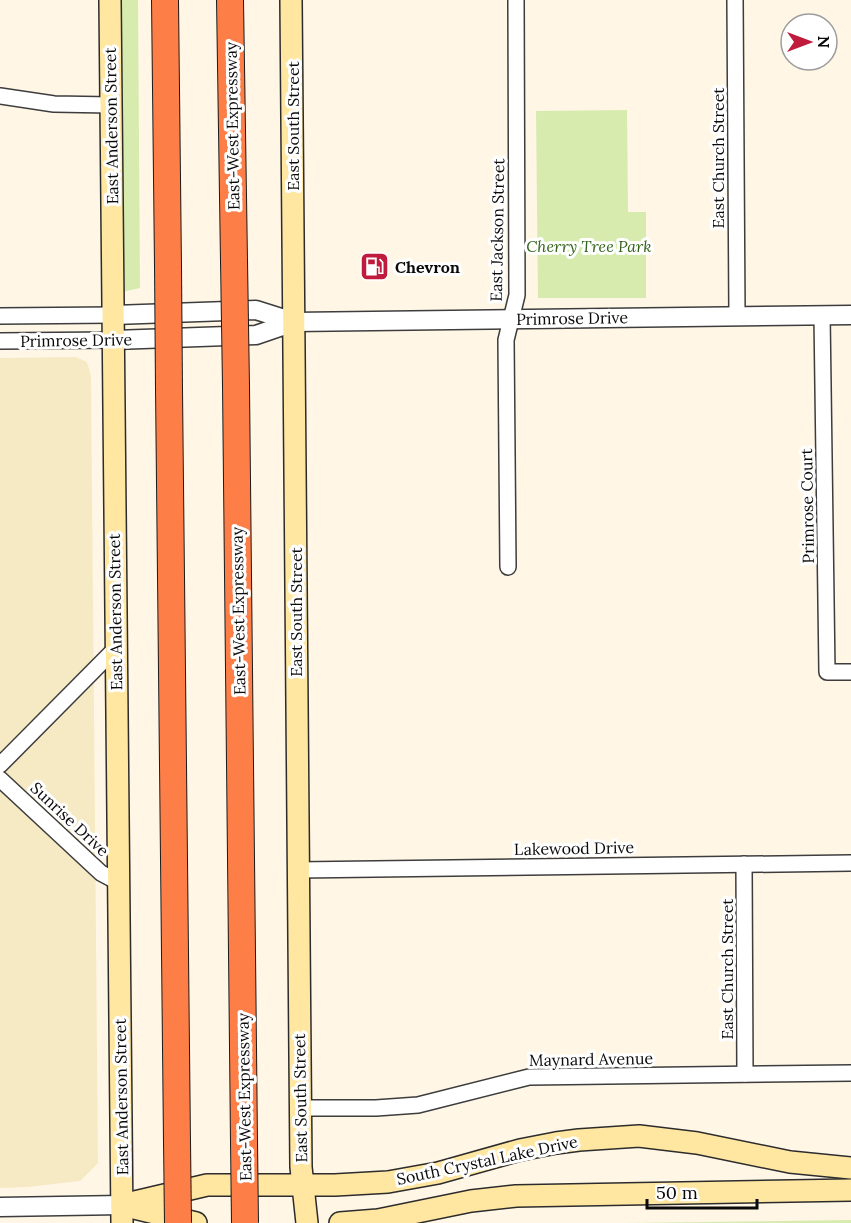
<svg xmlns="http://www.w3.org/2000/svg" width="851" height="1223" viewBox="0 0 851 1223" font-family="Lora,serif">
  <rect width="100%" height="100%" fill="#fff6e6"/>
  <polygon fill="#f6eac5" points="76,357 87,362 91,376 98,1163 80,1181 28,1187 0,1188 0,358"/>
  <g fill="#d7ebaf">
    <polygon points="118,0 138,0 140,288 122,292"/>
    <polygon points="627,110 628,212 646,212 646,298 538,298 536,111"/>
    <polygon points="851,1220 851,1223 624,1223"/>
  </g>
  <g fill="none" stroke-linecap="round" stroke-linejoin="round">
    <defs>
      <g id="minor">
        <polyline points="735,0 737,316"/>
        <polyline points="0,96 54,104 111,105"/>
        <polyline points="822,315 827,672 851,672"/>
        <polyline points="0,316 114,315"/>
        <polyline points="0,341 114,340"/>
        <polyline points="508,567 506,340 517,295 516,0"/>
        <polyline points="0,765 116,648"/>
        <polyline points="0,779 101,873 118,882"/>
        <polyline points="744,864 745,1074"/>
        <polyline points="298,870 851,863"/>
        <polyline points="300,1108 376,1108 418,1105 529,1077 851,1073"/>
      </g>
      <g id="tertiary">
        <polyline points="114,315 256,310 294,322"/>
        <polyline points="114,340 256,335 294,322 851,315"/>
        <polyline points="0,1207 122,1205"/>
      </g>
      <g id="secondary">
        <polyline points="110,0 122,1223"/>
        <polyline points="291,0 300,1055 301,1167 307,1223"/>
        <polyline points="122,1205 207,1185 335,1185 388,1182 438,1173 520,1150 556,1143 579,1140 639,1136 697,1143 790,1162 851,1168"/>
        <polyline points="126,1206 196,1223"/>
        <polyline points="340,1223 378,1220 471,1201 516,1196 851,1190"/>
      </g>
      <g id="motorway">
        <polyline points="165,0 168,266"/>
        <polyline points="230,0 234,261"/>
        <polyline points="236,386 244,1142"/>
        <polyline points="169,389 177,1142"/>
      </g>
    </defs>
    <use href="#minor" stroke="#3d3d3d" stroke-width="18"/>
    <use href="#tertiary" stroke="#3d3d3d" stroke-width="21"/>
    <use href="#secondary" stroke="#2c2c2c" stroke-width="24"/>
    <use href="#motorway" stroke="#1b1b1b" stroke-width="28"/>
    <use href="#minor" stroke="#fff" stroke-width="15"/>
    <use href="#tertiary" stroke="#fff" stroke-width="18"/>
    <use href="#secondary" stroke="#ffe6a1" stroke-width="21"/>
    <use href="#motorway" stroke="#fd7e46" stroke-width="26"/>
    <defs>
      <g id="motorway-bridge">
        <polyline points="234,261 236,386"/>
        <polyline points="168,266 169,389"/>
        <polyline points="177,1142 178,1223"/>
        <polyline points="244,1142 245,1223"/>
      </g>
    </defs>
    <use href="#motorway-bridge" stroke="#1b1b1b" stroke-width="28" stroke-linecap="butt"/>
    <use href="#motorway-bridge" stroke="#fd7e46" stroke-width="26"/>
  </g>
  <defs>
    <symbol id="fuel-square" viewBox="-11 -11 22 22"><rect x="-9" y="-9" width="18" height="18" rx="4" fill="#c01b3c" stroke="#fff"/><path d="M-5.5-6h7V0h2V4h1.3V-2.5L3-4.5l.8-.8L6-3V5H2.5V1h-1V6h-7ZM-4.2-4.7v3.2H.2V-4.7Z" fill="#fff"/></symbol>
  </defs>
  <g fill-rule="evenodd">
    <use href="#fuel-square" x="358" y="250" width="33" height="33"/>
  </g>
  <g text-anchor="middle" stroke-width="6" stroke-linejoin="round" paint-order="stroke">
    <g font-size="16" fill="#0a0a0a" stroke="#fff">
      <text transform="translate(111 126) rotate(-91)" y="6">East Anderson Street</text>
      <text transform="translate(232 126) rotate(-91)" y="6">East-West Expressway</text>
      <text transform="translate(293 126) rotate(-90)" y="6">East South Street</text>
      <text transform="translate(718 158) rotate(-90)" y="6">East Church Street</text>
      <text transform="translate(497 230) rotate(-89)" y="6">East Jackson Street</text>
      <text transform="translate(572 318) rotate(-1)" y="6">Primrose Drive</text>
      <text transform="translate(76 340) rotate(-1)" y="6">Primrose Drive</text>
      <text transform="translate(807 506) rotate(-91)" y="6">Primrose Court</text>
      <text transform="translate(238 611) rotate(-91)" y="6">East-West Expressway</text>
      <text transform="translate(115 612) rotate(-91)" y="6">East Anderson Street</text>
      <text transform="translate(296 612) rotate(-90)" y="6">East South Street</text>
      <text transform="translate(70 819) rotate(43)" y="6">Sunrise Drive</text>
      <text transform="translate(574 848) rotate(-1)" y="6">Lakewood Drive</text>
      <text transform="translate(727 969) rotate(-90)" y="6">East Church Street</text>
      <text transform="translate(591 1059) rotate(-1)" y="6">Maynard Avenue</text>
      <text transform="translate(121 1097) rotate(-91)" y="6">East Anderson Street</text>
      <text transform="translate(244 1097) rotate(-91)" y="6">East-West Expressway</text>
      <text transform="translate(300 1098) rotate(-91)" y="6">East South Street</text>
      <text transform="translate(487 1160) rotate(-12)" y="6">South Crystal Lake Drive</text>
    </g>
    <g font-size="16" font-style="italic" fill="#336318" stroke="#fff">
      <text x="589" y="252">Cherry Tree Park</text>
    </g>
    <g font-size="16" font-weight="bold" fill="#0a0a0a" stroke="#fff" text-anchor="start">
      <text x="395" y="273">Chevron</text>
    </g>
  </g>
  <g transform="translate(809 42) rotate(90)"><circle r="28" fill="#ffffff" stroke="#9d9d9d" stroke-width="1.5"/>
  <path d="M0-4.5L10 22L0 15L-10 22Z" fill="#c01b3c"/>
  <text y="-9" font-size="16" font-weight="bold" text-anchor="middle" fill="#0a0a0a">N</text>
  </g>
  <path d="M647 1199v9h110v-9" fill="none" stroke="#0a0a0a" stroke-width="3"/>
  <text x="656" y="1199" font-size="18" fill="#0a0a0a" stroke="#ffffff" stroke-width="4.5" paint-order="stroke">50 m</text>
</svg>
